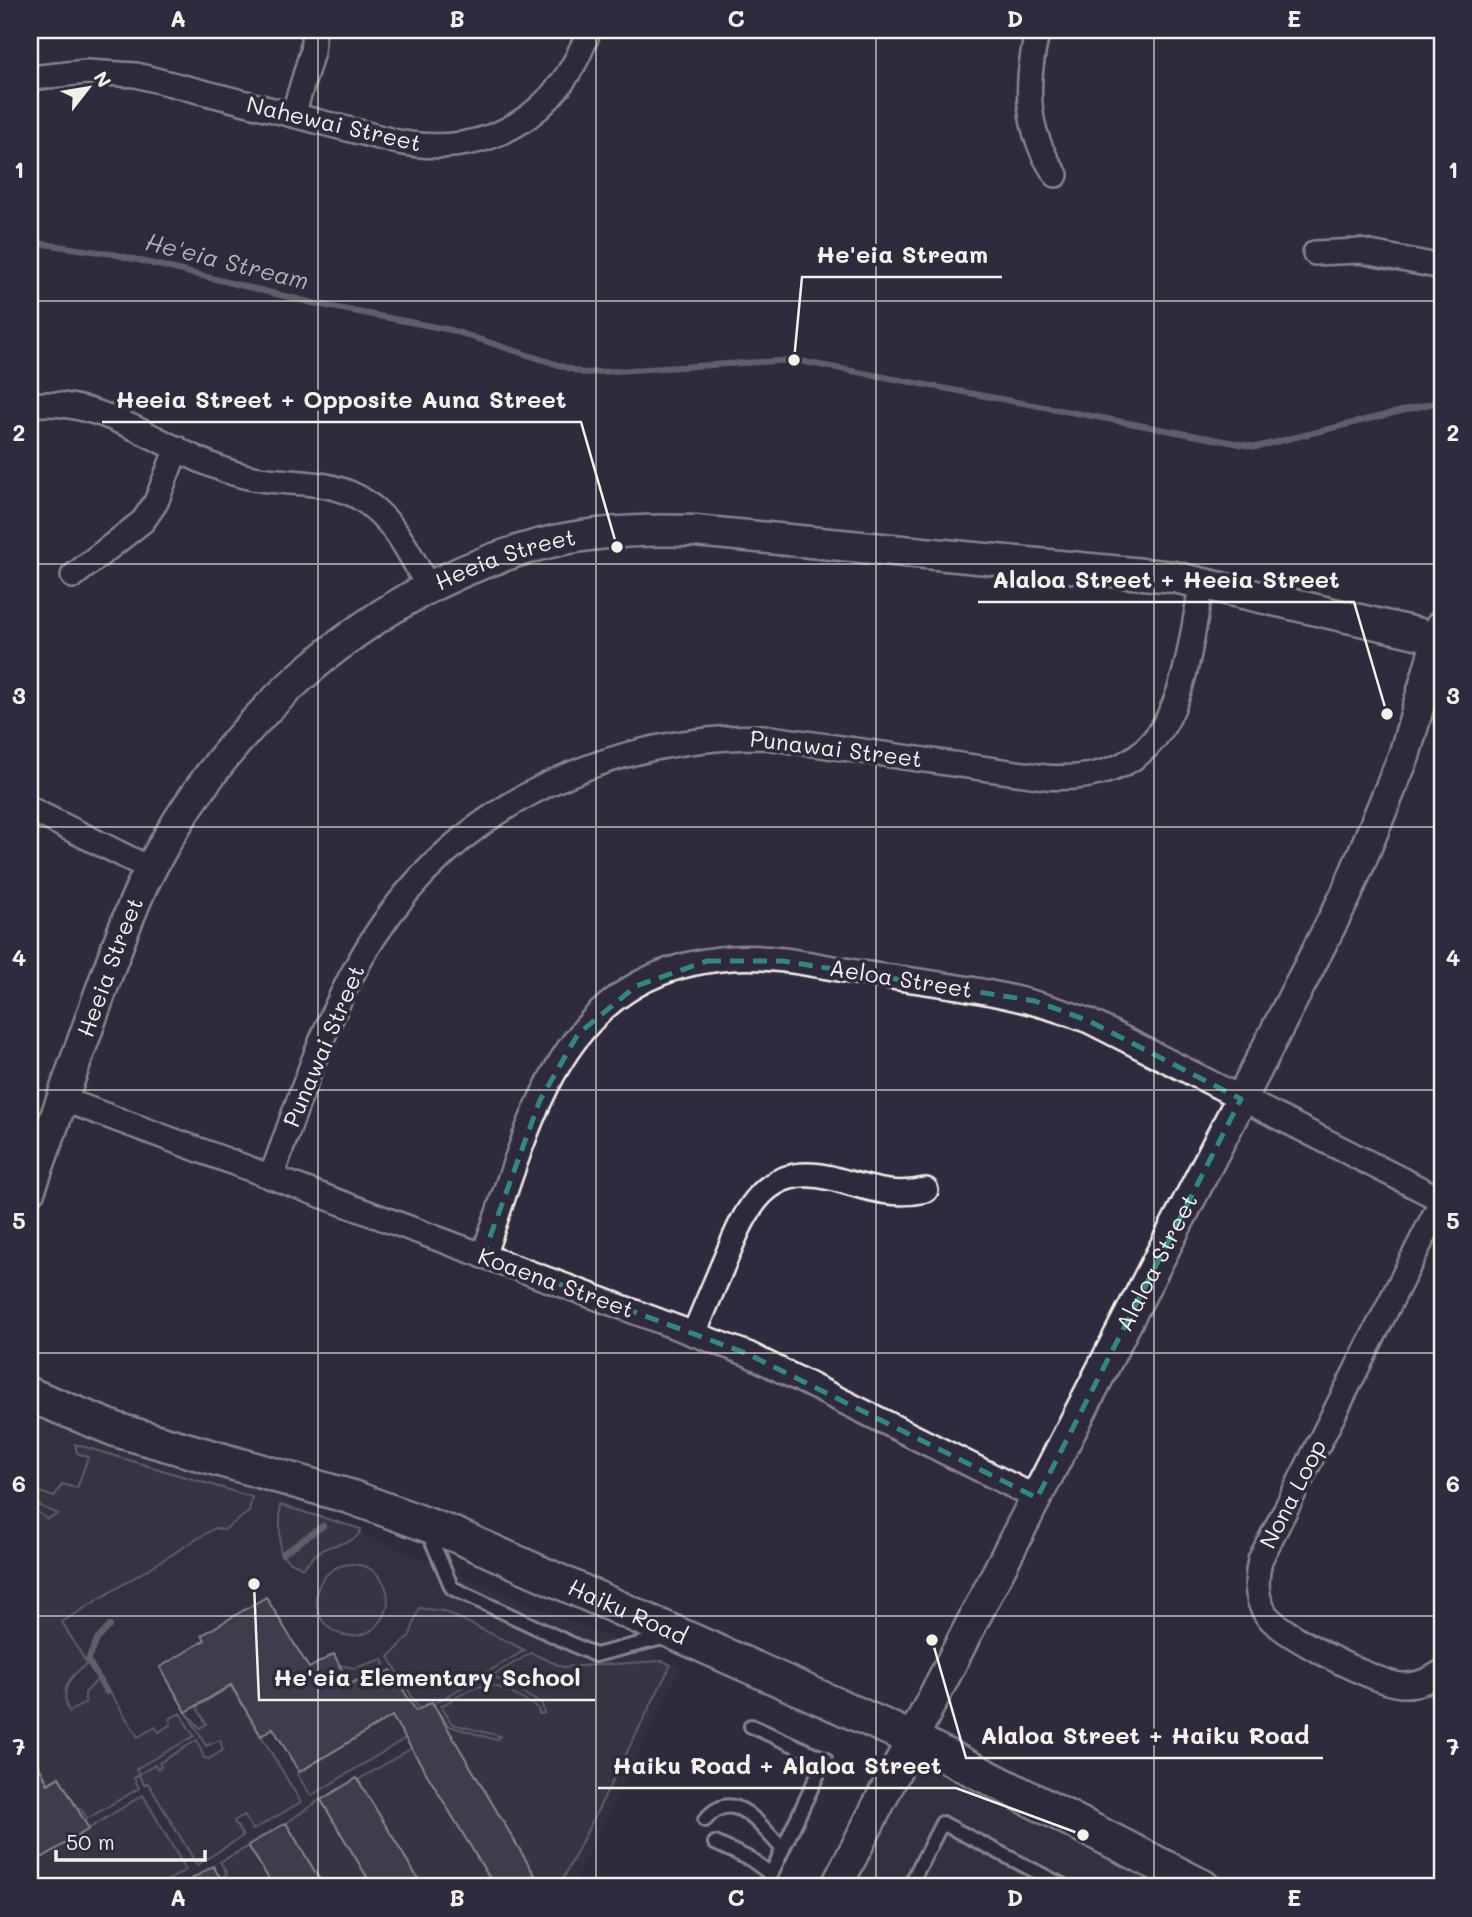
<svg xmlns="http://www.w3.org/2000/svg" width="1472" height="1917" viewBox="0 0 1472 1917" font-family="Mali,sans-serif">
  <rect width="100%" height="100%" fill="#2f2a3d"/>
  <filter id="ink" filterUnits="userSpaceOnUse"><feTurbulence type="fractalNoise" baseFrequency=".0143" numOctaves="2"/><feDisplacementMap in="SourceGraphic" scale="14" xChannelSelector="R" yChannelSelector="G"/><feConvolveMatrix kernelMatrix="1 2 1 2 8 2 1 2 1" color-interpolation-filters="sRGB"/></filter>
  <g filter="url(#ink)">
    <g fill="#3b3647">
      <polygon points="30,1405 249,1486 681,1667 572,1887 30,1887"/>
      <polygon points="925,1756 1168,1887 853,1887"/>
    </g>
    <g fill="#454050" stroke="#9c989c" stroke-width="2">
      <path d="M 75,1444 L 252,1497 L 249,1512 L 224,1530 L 215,1528 L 62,1622 L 87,1664 C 68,1677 60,1690 69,1712 L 85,1703 L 85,1693 L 97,1680 L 105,1693 L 110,1692 L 138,1737 L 155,1727 L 159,1732 L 171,1724 L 169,1719 L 180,1713 L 194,1736 L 136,1769 L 139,1774 L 155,1765 L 158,1769 L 161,1767 L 159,1763 L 197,1740 L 204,1758 L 209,1759 L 223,1750 L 220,1740 L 206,1746 L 186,1712 L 200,1728 L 206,1724 L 197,1707 L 231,1686 L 301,1802 L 253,1830 L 244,1815 L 234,1821 L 243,1836 L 197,1865 L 148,1783 L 144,1785 L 139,1775 L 134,1778 L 139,1788 L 87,1819 L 81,1809 L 78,1810 L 59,1778 L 48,1783 L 40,1768 L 30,1774 L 30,1523 L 35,1510 L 47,1519 L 58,1514 L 33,1503 L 37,1491 L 54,1497 L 62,1484 L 77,1488 L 88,1457 L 77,1453 Z"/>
      <path d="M 280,1505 L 361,1529 C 357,1545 337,1542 324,1549 C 315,1553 309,1561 303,1568 L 287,1560 L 280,1552 Z"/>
      <circle cx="352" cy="1600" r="36"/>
      <polygon points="419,1608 444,1611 525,1650 434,1704 431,1702 419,1709 389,1657 410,1635"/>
      <path d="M 531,1653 L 563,1667 L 663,1661 L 671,1665 L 559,1887 L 517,1887 L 535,1877 L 436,1709 L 449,1726 L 497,1740 L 500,1736 L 452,1724 L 441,1706 C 492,1676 488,1680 538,1708 L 539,1714 L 544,1713 L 542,1704 L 492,1676 Z"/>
      <polygon points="383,1659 385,1664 275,1728 339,1665 355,1668"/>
      <polygon points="407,1707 406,1738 311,1796 297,1774"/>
      <polygon points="412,1748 495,1887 423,1887 358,1780"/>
      <polygon points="143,1795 186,1870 156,1887 30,1887 30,1865"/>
      <polygon points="321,1799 373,1887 324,1887 286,1823"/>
      <polygon points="249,1846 274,1887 226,1887 224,1885 217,1887 214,1882 227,1874 220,1862"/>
    </g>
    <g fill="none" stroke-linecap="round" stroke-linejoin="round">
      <g stroke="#a19ea0" stroke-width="6">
        <polyline points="30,242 113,254 317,304 451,330 583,373 794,360 1256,447 1442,401"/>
        <polyline points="282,1554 323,1526"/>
        <polyline points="107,1692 88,1660 97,1640 110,1626"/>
      </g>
    </g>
    <g fill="#56525f" stroke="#f4f1e8" stroke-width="2">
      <polygon points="266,1597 309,1668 334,1654 349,1685 384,1667 387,1673 391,1670 416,1711 432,1702 536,1877 518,1887 495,1887 392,1716 299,1772 273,1728 261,1736 231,1685 186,1712 160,1667 205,1640 202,1635"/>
      <polygon points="30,1750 48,1784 59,1777 89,1829 30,1865"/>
      <polygon points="357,1778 423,1887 373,1887 321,1800"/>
      <polygon points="286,1823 324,1887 274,1887 248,1845"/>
      <polygon points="213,1866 226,1887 178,1887"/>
    </g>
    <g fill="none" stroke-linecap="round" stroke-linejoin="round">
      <defs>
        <g id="service">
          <polyline points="428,1532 452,1588 595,1655 667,1637"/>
          <polyline points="751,1726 825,1759 765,1887"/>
          <path d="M 705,1820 C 734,1785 760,1826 781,1847"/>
          <polyline points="715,1843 750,1859 771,1874"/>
          <polyline points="909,1887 942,1823 1066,1887"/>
        </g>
        <g id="minor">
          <path d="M 1038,30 C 1025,82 1024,130 1056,175"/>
          <path d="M 30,78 L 86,72 L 136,75 L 398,142 C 488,159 559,116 589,30"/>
          <polyline points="293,115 312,52 314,30"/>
          <polyline points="1315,253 1360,251 1442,267"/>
          <path d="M 30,405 C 107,395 172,458 244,476 C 283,486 321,477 358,497 C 394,518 410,554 429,589"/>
          <polyline points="73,576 143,521 156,502 177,448"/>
          <polyline points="30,809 151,869"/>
          <polyline points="62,1099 748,1354 1037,1498"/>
          <path d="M 271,1177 C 298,1105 321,1029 359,962 C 443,812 597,737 764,737 L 1045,777 C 1179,786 1184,681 1202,581"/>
          <path d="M 1442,1200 L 1260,1560 C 1256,1579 1255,1596 1265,1613 C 1278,1634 1377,1684 1402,1685 C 1417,1686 1430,1680 1442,1672"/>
          <path d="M 483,1256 C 531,1123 559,970 731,958 C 774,955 819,966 862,973 C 939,984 1016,992 1089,1021 L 1442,1200"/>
          <path d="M 694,1334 C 704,1309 715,1284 725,1260 C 746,1210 765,1162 831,1178 C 865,1187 891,1198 926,1190"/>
        </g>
        <g id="tertiary">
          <path id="s1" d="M 30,1189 C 51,1129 73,1070 94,1010 C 110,967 124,923 144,882 C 222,725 367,591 538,545 C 589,531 642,529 695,531 L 1174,577 L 1442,639"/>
          <path id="s2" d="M 836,1887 L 1346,895 L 1404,756 L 1442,625"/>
        </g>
        <g id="secondary">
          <path id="s3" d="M 30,1395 L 117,1430 L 351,1497 L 455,1535 L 913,1739 L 1203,1887"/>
        </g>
      </defs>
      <use href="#service" stroke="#f4f1e8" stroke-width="18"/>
      <use href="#minor" stroke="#f4f1e8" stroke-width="28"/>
      <use href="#tertiary" stroke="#f4f1e8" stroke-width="35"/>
      <use href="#secondary" stroke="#f4f1e8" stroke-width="38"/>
      <use href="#service" stroke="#2f2a3d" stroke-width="12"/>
      <use href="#minor" stroke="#2f2a3d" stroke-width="23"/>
      <use href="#tertiary" stroke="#2f2a3d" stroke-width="30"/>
      <use href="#secondary" stroke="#2f2a3d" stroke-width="33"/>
    </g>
  </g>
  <path d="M0 0H1472V1917H0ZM 707,961 L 783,961 L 1035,1001 L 1089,1021 L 1241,1099 L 1037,1498 L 748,1354 L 483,1256 L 540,1100 L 578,1034 L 636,986 Z" fill="#2f2a3d" fill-opacity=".55" fill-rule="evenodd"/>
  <path fill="none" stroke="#318880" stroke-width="5" stroke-dasharray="14 9" stroke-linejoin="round" d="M 707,961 L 783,961 L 1035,1001 L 1089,1021 L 1241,1099 L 1037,1498 L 748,1354 L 483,1256 L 540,1100 L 578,1034 L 636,986 Z"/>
  <path fill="none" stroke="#f4f1e8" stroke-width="2" stroke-opacity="0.55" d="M 318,30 L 318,1887M 596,30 L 596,1887M 876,30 L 876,1887M 1154,30 L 1154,1887M 30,301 L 1442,301M 30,564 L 1442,564M 30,827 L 1442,827M 30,1090 L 1442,1090M 30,1353 L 1442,1353M 30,1616 L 1442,1616"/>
  <g text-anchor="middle" stroke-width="7" stroke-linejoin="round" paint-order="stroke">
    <g font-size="23" fill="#f4f1e8" stroke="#2f2a3d">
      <text transform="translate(334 124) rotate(13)" y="8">Nahewai Street</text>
      <text dy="8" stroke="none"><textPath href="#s1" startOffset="826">Heeia Street</textPath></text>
      <text transform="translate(836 749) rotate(7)" y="8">Punawai Street</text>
      <text dy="8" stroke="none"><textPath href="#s1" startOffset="236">Heeia Street</textPath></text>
      <text transform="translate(901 979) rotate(9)" y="8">Aeloa Street</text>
      <text transform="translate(324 1046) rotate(-67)" y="8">Punawai Street</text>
      <text dy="8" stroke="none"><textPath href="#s2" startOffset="702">Alaloa Street</textPath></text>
      <text transform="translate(556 1283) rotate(20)" y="8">Koaena Street</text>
      <text transform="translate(1293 1494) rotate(-63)" y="8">Nona Loop</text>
      <text dy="8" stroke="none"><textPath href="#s3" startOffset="637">Haiku Road</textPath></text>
    </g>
    <g font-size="24" font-style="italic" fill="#b6b2b2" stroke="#2f2a3d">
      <text transform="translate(227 262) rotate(14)" y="8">He'eia Stream</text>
    </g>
  </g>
  <path fill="none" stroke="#f4f1e8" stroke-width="2.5" d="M794 360L802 277H1002M617 547L581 422H102M1387 714L1354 602H978M254 1584L259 1700H595M932 1640L966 1758H1323M1083 1835L956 1788H598"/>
  <g fill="#f4f1e8" stroke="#2f2a3d" stroke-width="2.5">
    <circle cx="794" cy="360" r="7"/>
    <circle cx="617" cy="547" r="7"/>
    <circle cx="1387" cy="714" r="7"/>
    <circle cx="254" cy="1584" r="7"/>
    <circle cx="932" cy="1640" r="7"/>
    <circle cx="1083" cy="1835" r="7"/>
  </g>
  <g font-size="24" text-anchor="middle" font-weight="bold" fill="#f4f1e8" stroke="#2f2a3d" stroke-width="7" stroke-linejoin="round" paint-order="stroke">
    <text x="902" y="263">He'eia Stream</text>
    <text x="341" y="408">Heeia Street + Opposite Auna Street</text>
    <text x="1166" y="588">Alaloa Street + Heeia Street</text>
    <text x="427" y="1686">He'eia Elementary School</text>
    <text x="1145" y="1744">Alaloa Street + Haiku Road</text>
    <text x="777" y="1774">Haiku Road + Alaloa Street</text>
  </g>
  <rect width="1472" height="1917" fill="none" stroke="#2f2a3d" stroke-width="77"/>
  <g transform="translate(88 88) rotate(59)" stroke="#2f2a3d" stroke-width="5" paint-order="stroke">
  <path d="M0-5L12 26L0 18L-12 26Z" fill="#f4f1e8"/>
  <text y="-10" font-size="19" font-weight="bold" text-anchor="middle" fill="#f4f1e8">N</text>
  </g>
  <path d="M56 1850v10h149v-10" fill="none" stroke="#f4f1e8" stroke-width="3.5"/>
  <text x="66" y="1850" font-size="21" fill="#f4f1e8" stroke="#2f2a3d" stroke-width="5" paint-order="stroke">50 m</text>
  <rect x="38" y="38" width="1396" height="1840" fill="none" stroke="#f4f1e8" stroke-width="2.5"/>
  <g font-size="23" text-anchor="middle" font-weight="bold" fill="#f4f1e8">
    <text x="178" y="27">A</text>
    <text x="457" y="27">B</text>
    <text x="736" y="27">C</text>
    <text x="1015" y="27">D</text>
    <text x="1294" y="27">E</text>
    <text x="19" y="178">1</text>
    <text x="1453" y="178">1</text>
    <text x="19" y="441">2</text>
    <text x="1453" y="441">2</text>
    <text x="19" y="704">3</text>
    <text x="1453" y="704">3</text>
    <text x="19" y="966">4</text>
    <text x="1453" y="966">4</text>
    <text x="19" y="1229">5</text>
    <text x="1453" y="1229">5</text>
    <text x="19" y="1492">6</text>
    <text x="1453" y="1492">6</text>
    <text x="19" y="1755">7</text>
    <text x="1453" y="1755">7</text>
    <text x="178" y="1906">A</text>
    <text x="457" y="1906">B</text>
    <text x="736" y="1906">C</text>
    <text x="1015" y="1906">D</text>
    <text x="1294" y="1906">E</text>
  </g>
</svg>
